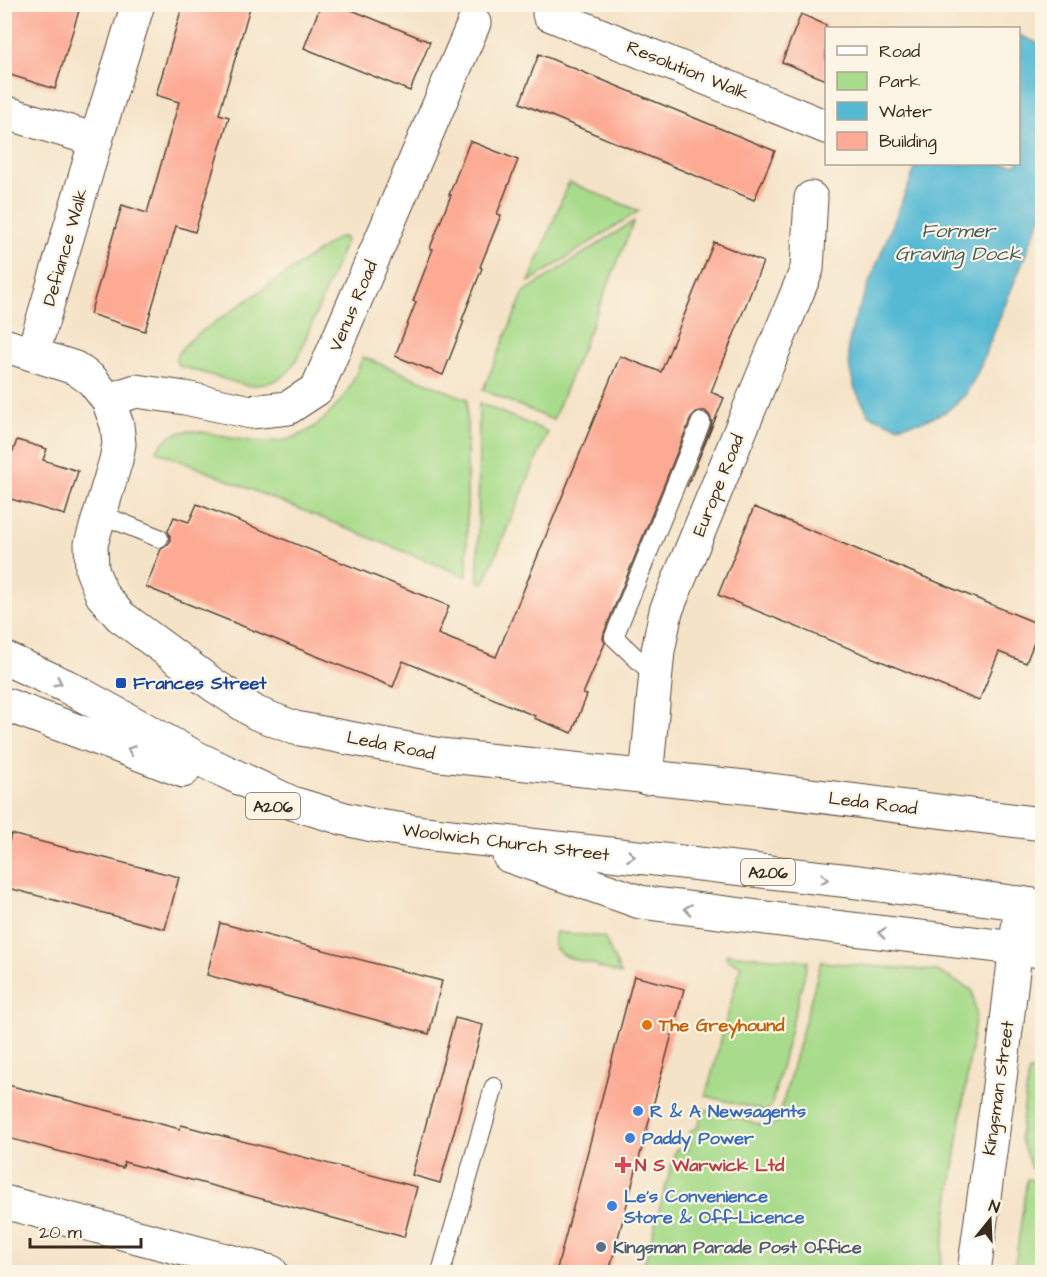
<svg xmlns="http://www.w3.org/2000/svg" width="1047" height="1277" viewBox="0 0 1047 1277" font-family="'Architects Daughter',sans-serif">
  <rect width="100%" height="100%" fill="#fcf5e5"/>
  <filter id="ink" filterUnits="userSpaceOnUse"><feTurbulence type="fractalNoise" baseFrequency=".0167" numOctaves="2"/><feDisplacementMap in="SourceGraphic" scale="12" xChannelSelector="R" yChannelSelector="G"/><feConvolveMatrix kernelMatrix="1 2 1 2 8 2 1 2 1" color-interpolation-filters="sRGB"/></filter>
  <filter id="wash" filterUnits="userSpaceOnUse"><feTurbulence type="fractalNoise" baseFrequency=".008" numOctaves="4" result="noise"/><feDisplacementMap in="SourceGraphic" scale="24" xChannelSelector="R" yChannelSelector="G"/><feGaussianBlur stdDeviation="1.35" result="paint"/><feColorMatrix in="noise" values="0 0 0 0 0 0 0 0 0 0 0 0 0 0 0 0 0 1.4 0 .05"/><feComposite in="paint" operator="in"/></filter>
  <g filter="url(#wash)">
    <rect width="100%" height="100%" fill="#f5e3c8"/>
    <g fill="#a8db8b" stroke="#728254" stroke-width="1.5">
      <polygon points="569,182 639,211 529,282"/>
      <polygon points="634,221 553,420 483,390 524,292"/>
      <path d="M 339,237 L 344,237 L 346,241 L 298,357 L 289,371 L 279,379 L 265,384 L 248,386 L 180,366 L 176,362 C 176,351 187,343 195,336 Z"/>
      <path d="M 363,357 L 467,399 L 467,577 L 156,451 C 161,445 166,438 172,435 C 191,427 208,433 226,437 C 264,445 295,446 325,418 C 333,410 342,401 348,390 C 354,380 358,368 363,357 Z"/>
      <polygon points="479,403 548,432 484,583 478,581"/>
      <path d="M 556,932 L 604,937 L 621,974 L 598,967 L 597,965 C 587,962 559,958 555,947 C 553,943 555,936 556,932 Z"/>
      <polygon points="727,954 808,961 771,1107 765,1111 706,1096 741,965 727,960 726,958"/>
      <polygon points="821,962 937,971 972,990 976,1013 939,1272 642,1272 676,1149 689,1150 690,1140 689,1132 698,1127 703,1109 769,1127 778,1121"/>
      <polygon points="1029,1071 1042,1072 1042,1169 1031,1168 1020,1137"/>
      <polygon points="1027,1179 1042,1181 1042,1272 1014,1272"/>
    </g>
    <polygon fill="#55b9d4" stroke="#487279" stroke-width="1.5" points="1019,35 1042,45 1042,214 977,374 965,395 947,411 924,421 897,426 869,415 855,389 850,370 848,346 854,321 917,164 1018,164"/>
    <g id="blocks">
      <g fill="#fcaa94">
        <polygon points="4,4 81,4 55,89 4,73"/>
        <polygon points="183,4 251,4 219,114 229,117 195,232 176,226 145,331 90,314 122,205 147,213 179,102 156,95"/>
        <polygon points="321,4 337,4 430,42 410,91 304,48"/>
        <polygon points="801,14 826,25 826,80 782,62"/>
        <polygon points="539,54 775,151 754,200 520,103"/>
        <polygon points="470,141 518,160 497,214 501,215 480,267 482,268 462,320 464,321 443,375 395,356 416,302 413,301 433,249 430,248 451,195 449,195"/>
        <polygon points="714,242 763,262 711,392 724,398 687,487 711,426 712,421 709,415 705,411 700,411 695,413 691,418 604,633 603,639 605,643 583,694 587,695 572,733 534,718 535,716 403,661 393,687 146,587 161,549 166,546 170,542 170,536 168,531 174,517 189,522 197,504 449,606 438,634 496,657 620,356 661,372"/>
        <polygon points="17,440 47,449 43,460 78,471 65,515 4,497 4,448 13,451"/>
        <polygon points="754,507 1041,625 1026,663 999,652 979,701 718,595"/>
        <polygon points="11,834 179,877 165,929 4,887 4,860"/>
        <polygon points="220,923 442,981 429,1034 207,975"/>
        <polygon points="634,976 684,989 609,1272 556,1272"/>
        <polygon points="455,1018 483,1025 440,1183 412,1175"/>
        <polygon points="4,1084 180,1129 181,1125 417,1187 404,1237 124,1162 123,1168 4,1137"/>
      </g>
    </g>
  </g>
  <g filter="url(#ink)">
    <use href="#blocks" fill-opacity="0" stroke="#574638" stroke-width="1.5"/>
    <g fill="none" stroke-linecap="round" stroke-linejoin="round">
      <defs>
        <g id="lane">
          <polyline points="100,514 159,538"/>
          <polyline points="655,676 614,637 701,422"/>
          <polyline points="441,1272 494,1087"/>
        </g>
        <g id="street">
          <polyline points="549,14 826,127"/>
          <polyline points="4,112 96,140"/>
          <polyline points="4,345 75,368 92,380 108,400 117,425 119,444 116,460 91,544 92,570 102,595 120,616 215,686 256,713 295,728 440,755 745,787 1042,824"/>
          <polyline points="33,353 96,140 138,4"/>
          <polyline points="108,400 136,391 185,398 251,412 288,408 317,389 382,238 474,23"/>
          <polyline points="646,778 658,651 666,611 807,269 811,198"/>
          <polyline points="4,1202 271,1272"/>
          <polyline points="974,1272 1002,1063 1021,903"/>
        </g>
        <g id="primary">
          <polyline points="4,658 66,686 197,758 292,803 345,819 372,825 424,833 850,881 1042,906"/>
          <polyline points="4,704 124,748 183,771"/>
          <polyline points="509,856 640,902 844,928 1042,951"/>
        </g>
      </defs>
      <use href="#lane" stroke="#574638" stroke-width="20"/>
      <use href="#street" stroke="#574638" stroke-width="35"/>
      <use href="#primary" stroke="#574638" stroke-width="35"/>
      <use href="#lane" stroke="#fff" stroke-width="18"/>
      <use href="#street" stroke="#fff" stroke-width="33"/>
      <use href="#primary" stroke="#fff" stroke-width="33"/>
    </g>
    <defs><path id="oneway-chevron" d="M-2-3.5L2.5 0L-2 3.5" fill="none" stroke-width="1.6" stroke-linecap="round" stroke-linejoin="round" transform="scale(1.5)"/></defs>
    <g stroke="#a79f9a">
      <use href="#oneway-chevron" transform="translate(58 682) rotate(25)"/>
      <use href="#oneway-chevron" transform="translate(131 750) rotate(-159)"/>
      <use href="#oneway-chevron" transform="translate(631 856) rotate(7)"/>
      <use href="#oneway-chevron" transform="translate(824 879) rotate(7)"/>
      <use href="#oneway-chevron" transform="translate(688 909) rotate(-172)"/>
      <use href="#oneway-chevron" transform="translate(882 933) rotate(-173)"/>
    </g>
  </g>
  <rect fill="#1a4fb4" stroke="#fcf5e5" stroke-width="2" x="115" y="677" width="12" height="12" rx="3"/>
  <circle fill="#e8710a" stroke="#fcf5e5" stroke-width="2" cx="647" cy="1025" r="6"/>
  <g fill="#3f7fe0" stroke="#fcf5e5" stroke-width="2">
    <circle cx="638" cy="1111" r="6"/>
    <circle cx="630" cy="1138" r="6"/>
    <circle cx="612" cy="1206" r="6"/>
  </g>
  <path fill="#e0444e" stroke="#fcf5e5" stroke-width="2" d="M620 1156h6v6h6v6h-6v6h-6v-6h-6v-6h6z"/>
  <circle fill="#5c6f8a" stroke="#fcf5e5" stroke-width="2" cx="601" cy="1247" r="6"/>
  <g text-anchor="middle" stroke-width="4.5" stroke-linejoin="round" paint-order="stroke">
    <g fill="#fcf5e5" stroke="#75675a" stroke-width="1.5">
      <rect x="246" y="793" width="54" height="26" rx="4.5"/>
      <rect x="741" y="859" width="54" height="26" rx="4.5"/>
    </g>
    <g font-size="16" font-weight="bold" fill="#3b2a1e">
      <text x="273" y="812">A206</text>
      <text x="768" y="878">A206</text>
    </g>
    <g font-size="18" fill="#3b2a1e" stroke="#fcf5e5">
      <text transform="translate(688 70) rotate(22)" y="6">Resolution Walk</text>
      <text transform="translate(65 247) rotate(-74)" y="6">Defiance Walk</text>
      <text transform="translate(353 306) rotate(-67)" y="6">Venus Road</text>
      <text transform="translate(718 485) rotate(-68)" y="6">Europe Road</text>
      <text transform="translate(391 745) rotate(11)" y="6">Leda Road</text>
      <text transform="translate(873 803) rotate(7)" y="6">Leda Road</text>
      <text transform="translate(506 842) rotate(7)" y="6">Woolwich Church Street</text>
      <text transform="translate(998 1088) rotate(-82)" y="6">Kingsman Street</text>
    </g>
    <g font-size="18" font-weight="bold" fill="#164399" stroke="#fcf5e5" text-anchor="start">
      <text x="133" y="689">Frances Street</text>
    </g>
    <g font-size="18" font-weight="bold" fill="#c56008" stroke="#fcf5e5" text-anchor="start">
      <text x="659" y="1031">The Greyhound</text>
    </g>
    <g font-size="18" font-weight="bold" fill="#366cbe" stroke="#fcf5e5" text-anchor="start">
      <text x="650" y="1117">R &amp; A Newsagents</text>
      <text x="642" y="1144">Paddy Power</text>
      <text x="624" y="1202">Le's Convenience<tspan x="624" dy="21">Store &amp; Off-Licence</tspan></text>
    </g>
    <g font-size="18" font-weight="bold" fill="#be3a42" stroke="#fcf5e5" text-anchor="start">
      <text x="635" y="1171">N S Warwick Ltd</text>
    </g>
    <g font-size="18" font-weight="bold" fill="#4e5e75" stroke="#fcf5e5" text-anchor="start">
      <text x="613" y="1253">Kingsman Parade Post Office</text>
    </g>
    <g font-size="20" font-style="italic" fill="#445c5e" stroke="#fcf5e5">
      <text x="958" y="237">Former<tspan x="958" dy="23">Graving Dock</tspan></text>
    </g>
  </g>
  <rect width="1047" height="1277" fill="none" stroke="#fcf5e5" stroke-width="24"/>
  <rect x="825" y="27" width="195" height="138" fill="#fcf5e5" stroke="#afa495" stroke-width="1.5"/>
  <rect x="837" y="46" width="30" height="9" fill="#ffffff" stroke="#afa495" stroke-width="1.5"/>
  <text x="879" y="57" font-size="18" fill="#3b2a1e">Road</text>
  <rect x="837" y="72" width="30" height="18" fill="#a8db8b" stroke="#afa495" stroke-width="1.5"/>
  <text x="879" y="87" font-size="18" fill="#3b2a1e">Park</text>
  <rect x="837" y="102" width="30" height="18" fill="#55b9d4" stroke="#afa495" stroke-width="1.5"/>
  <text x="879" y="117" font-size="18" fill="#3b2a1e">Water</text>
  <rect x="837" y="132" width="30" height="18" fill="#fcaa94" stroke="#afa495" stroke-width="1.5"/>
  <text x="879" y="147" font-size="18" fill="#3b2a1e">Building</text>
  <g transform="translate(990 1220) rotate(18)" stroke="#fcf5e5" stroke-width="4.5" paint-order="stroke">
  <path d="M0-4.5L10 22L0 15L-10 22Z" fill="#3b2a1e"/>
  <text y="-9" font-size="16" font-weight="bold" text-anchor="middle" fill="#3b2a1e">N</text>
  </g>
  <path d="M30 1238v9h111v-9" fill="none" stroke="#3b2a1e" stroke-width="3"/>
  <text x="39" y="1238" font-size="18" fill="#3b2a1e" stroke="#fcf5e5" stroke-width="4.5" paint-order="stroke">20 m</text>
</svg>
